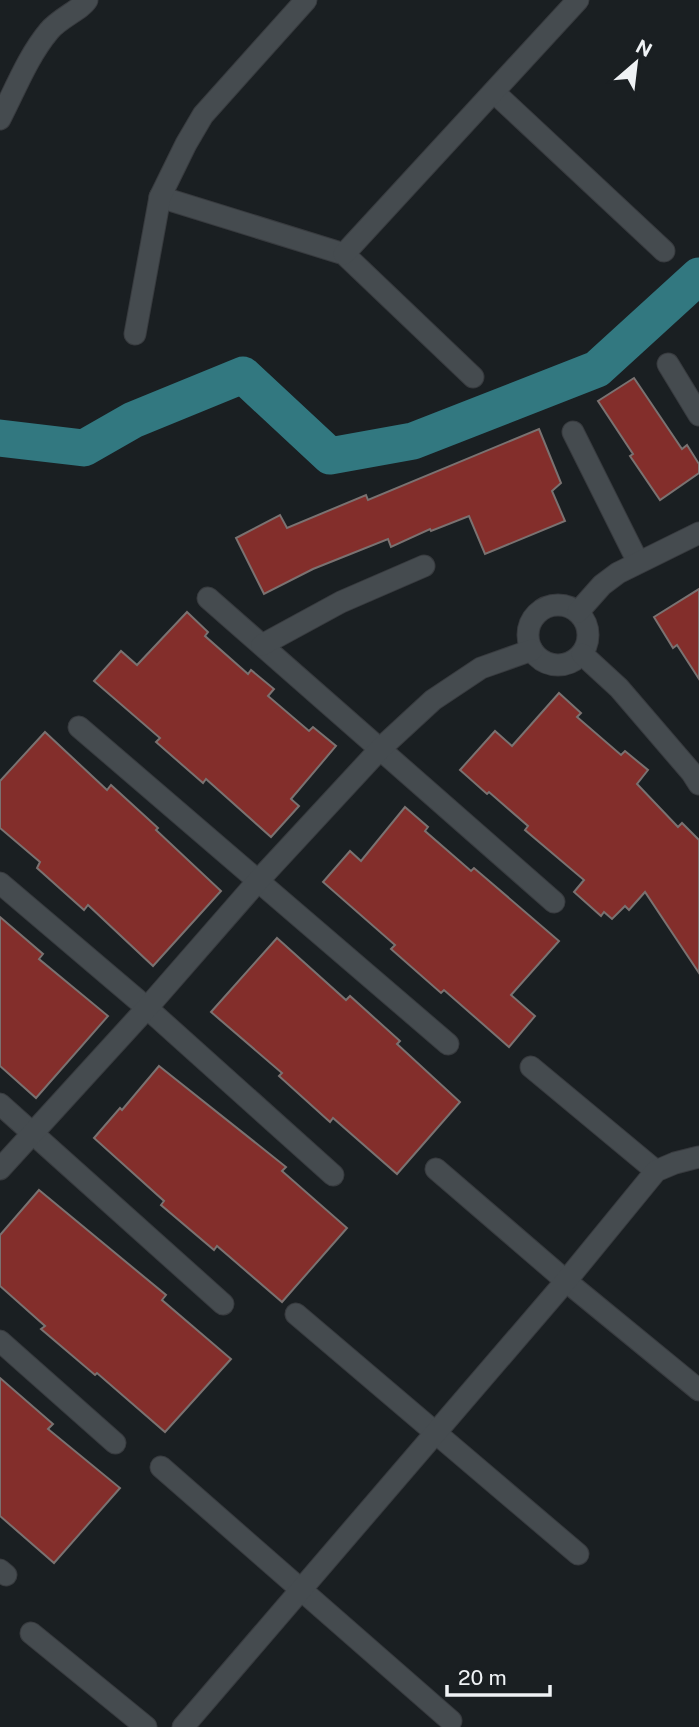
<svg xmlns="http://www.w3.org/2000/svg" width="699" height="1727" viewBox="0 0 699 1727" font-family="'Public Sans',sans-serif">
  <rect width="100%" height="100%" fill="#1a1f22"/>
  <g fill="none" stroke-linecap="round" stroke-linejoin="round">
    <polyline stroke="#327880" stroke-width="37" points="0,438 84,448 133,420 243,375 330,456 413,441 597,369 699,276"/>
  </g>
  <g fill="#832e2b" stroke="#7a7271" stroke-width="2">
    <polygon points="634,378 682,449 687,445 699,464 699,473 660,500 630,456 633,454 598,401"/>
    <polygon points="539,429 561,483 552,491 565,521 485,554 469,516 431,531 430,529 391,547 388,539 313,569 264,594 236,538 280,515 287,528 366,495 368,500"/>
    <polygon points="699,589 699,679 677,645 673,648 654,617"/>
    <polygon points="187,612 208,632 205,636 248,674 251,670 274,689 268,696 309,731 313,727 336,746 291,799 299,806 271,837 206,779 203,783 156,742 160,738 94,681 121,651 137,665"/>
    <polygon points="559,693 581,713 577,717 621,755 625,751 648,770 637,784 678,827 682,823 699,840 699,973 645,892 629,910 625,906 612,919 604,912 601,916 574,892 584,880 525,830 528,826 489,792 487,794 460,770 495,731 512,746"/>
    <polygon points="45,732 107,790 111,785 158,828 156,830 221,891 153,966 88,905 84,910 37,868 40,862 0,828 0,781"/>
    <polygon points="405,807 428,827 425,831 471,871 474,868 559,941 511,995 535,1016 509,1047 444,990 441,993 391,949 395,945 323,882 350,851 361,861"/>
    <polygon points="0,917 43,954 39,959 108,1016 36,1098 0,1066"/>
    <polygon points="277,938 346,1000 350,996 400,1041 397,1044 460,1102 397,1174 333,1118 330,1122 279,1076 282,1073 211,1012"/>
    <polygon points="159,1066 286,1167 282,1171 347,1228 282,1302 217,1246 214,1250 161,1205 164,1201 94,1138 120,1108 122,1110"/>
    <polygon points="39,1190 166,1295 162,1300 231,1359 165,1432 97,1373 95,1375 41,1329 45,1326 0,1286 0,1235"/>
    <polygon points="0,1378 53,1424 48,1429 120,1488 54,1563 0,1516"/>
  </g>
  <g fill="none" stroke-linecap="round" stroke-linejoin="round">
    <defs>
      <g id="minor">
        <polyline points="495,93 664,251"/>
        <path d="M 0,119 C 15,90 28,56 49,31 C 58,19 82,9 87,0"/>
        <polyline points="160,197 344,254 473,377"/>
        <polyline points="344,254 578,0"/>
        <polyline points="135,334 160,197 186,144 203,115 306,0"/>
        <polyline points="668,364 699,415"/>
        <polyline points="573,432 638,562"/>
        <polyline points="208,598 554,902"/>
        <circle cx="558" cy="635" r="30"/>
        <polyline points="578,612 602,585 618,573 699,533"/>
        <polyline points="262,645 341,602 424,566"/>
        <polyline points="582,654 619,688 692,773 699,784"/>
        <polyline points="79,727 448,1044"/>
        <polyline points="0,883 147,1008 333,1175"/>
        <polyline points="531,1067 656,1171"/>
        <polyline points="0,1104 223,1304"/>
        <polyline points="0,1169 147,1008 257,882 381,748 433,700 481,668 532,650"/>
        <polyline points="436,1169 566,1281 699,1390"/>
        <polyline points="296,1314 578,1554"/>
        <polyline points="0,1341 115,1443"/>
        <polyline points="161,1467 451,1721"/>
        <polyline points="0,1570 6,1575"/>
        <polyline points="31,1633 146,1727"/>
        <polyline points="183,1727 566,1281 656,1171 675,1163 699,1157"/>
      </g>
    </defs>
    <use href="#minor" stroke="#383b3f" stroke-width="23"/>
    <use href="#minor" stroke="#454b4f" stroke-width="21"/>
  </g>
  <g transform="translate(636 63) rotate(28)" stroke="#1a1f22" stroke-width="5" paint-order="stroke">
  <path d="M0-5L12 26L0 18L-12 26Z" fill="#eff2f5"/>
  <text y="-10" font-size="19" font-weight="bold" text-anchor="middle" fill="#eff2f5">N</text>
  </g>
  <path d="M447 1685v10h103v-10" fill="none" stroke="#eff2f5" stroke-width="3.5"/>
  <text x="458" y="1685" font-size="21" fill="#eff2f5" stroke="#1a1f22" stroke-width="5" paint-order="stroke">20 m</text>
</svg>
